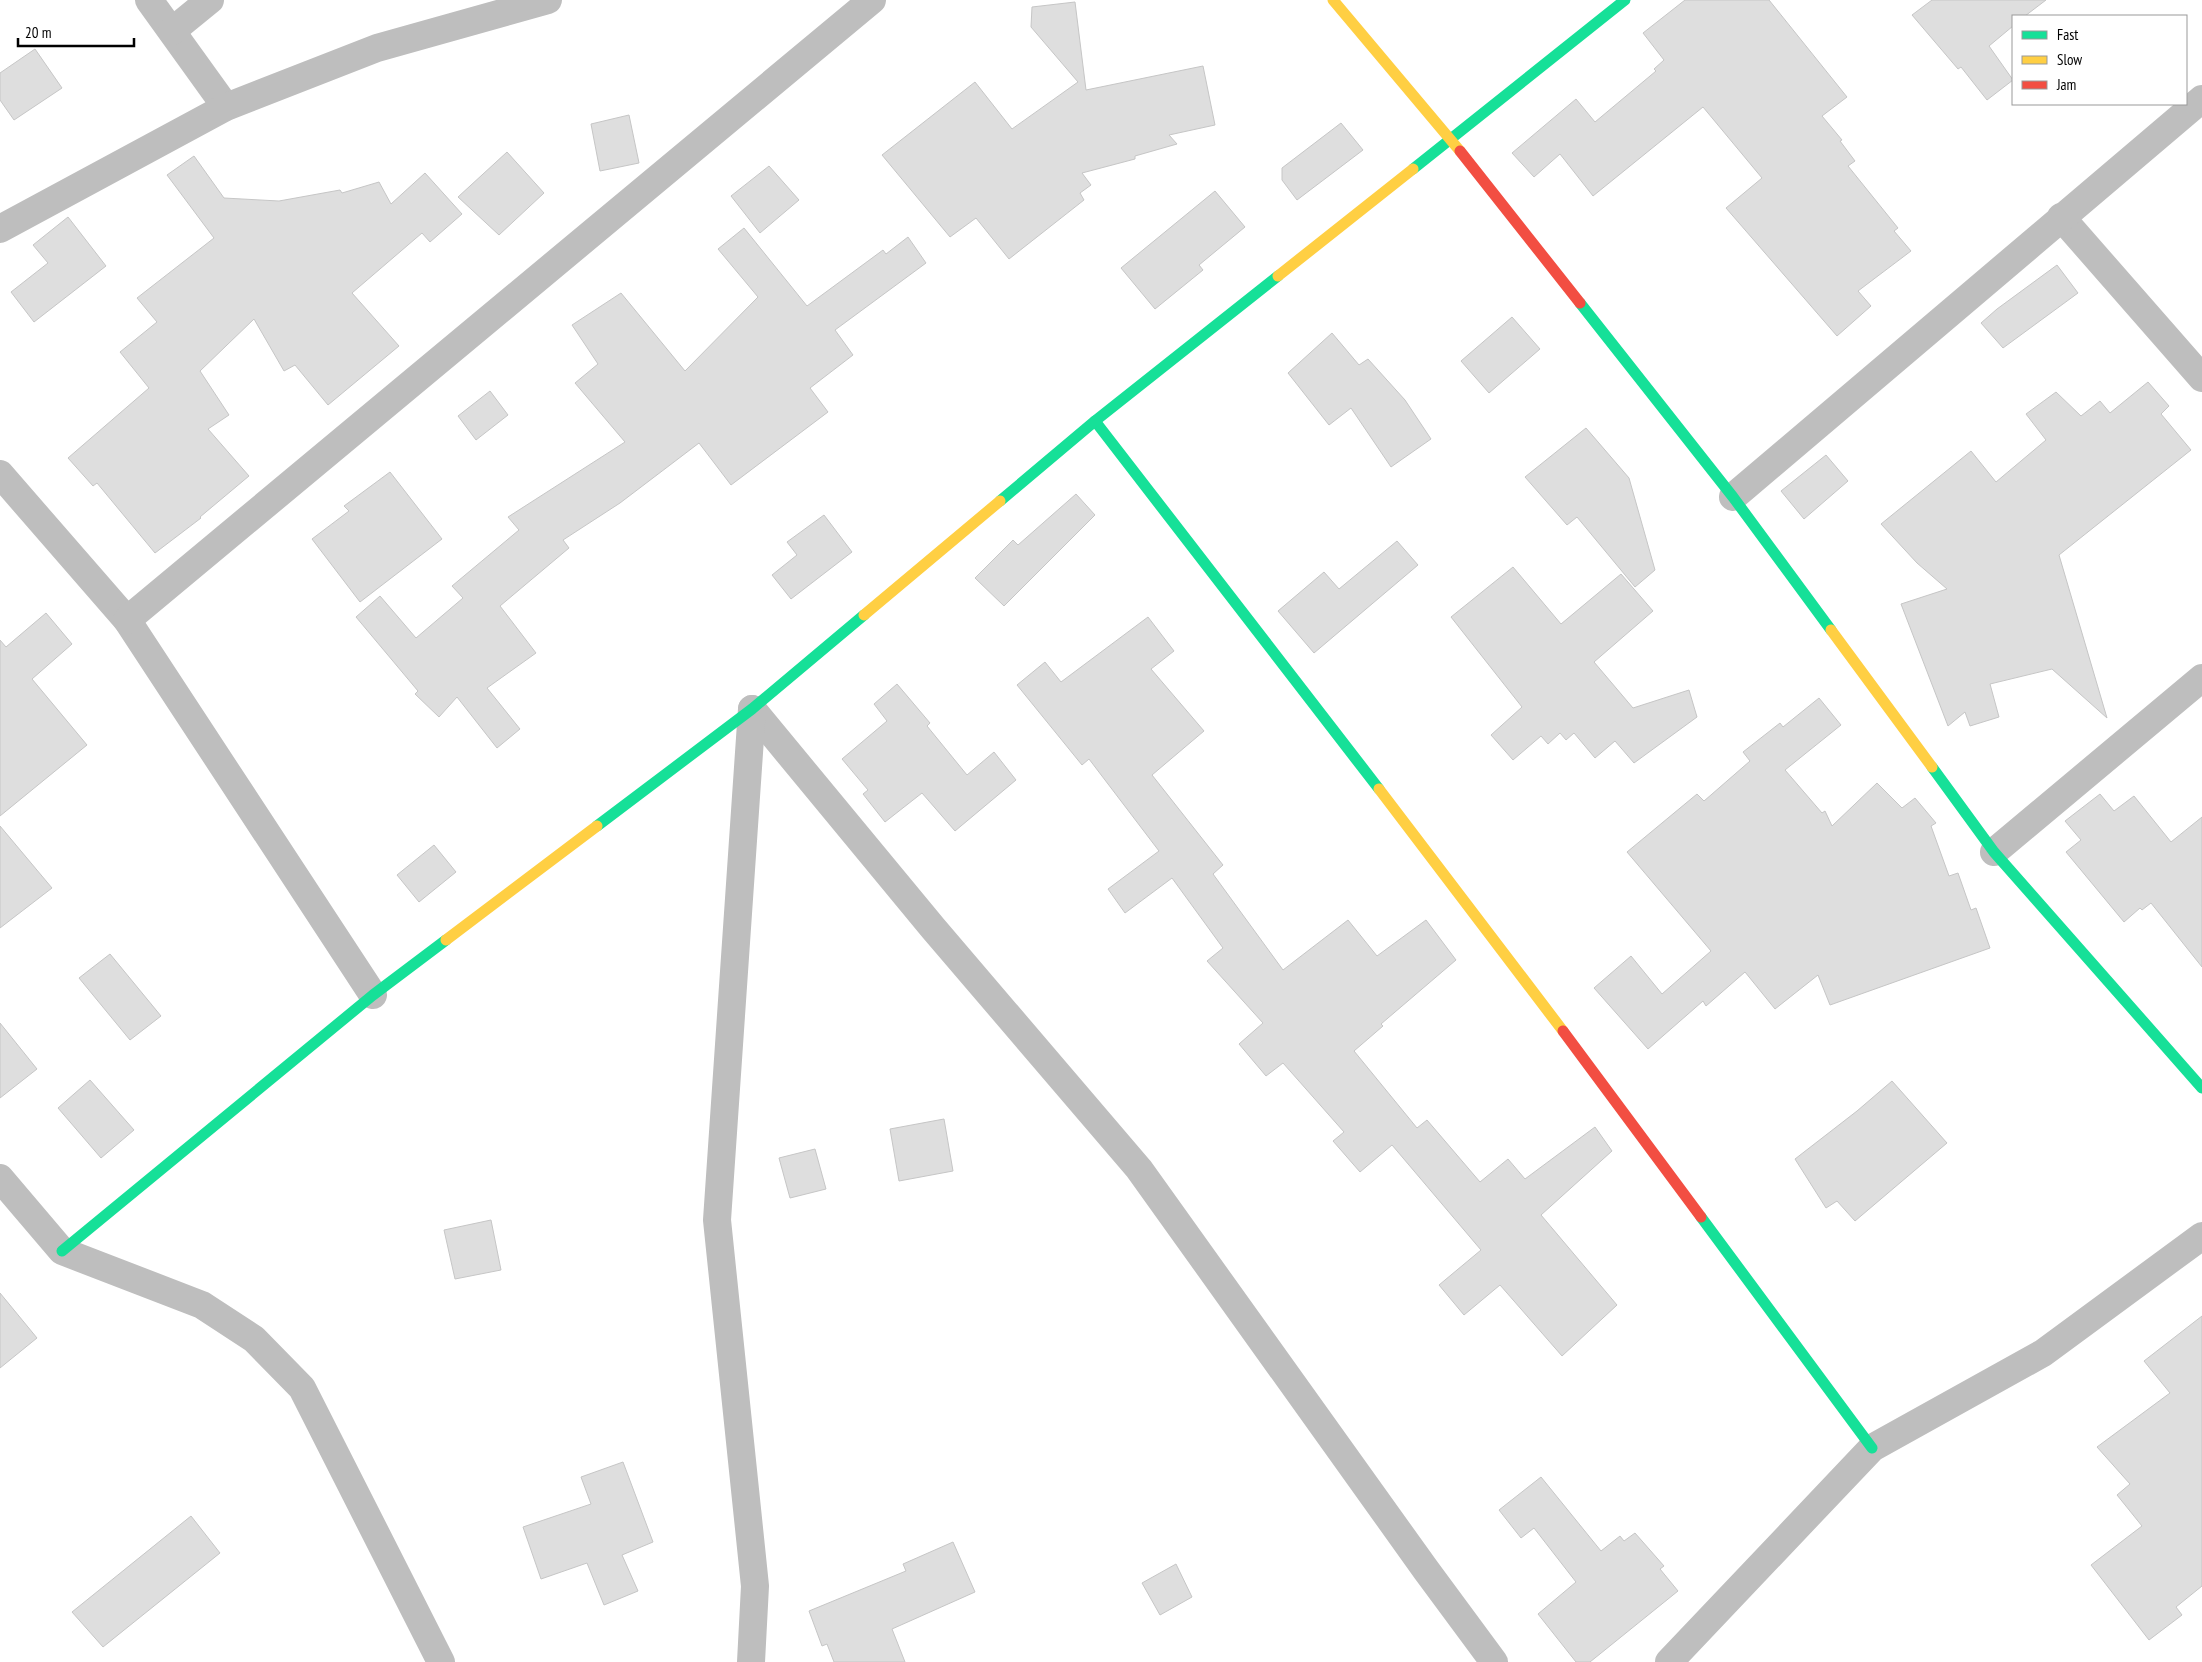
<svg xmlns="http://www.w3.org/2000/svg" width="2202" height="1662" viewBox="0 0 2202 1662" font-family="'PT Sans Narrow',sans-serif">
  <rect width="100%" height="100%" fill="#fff"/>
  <g fill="#dedede" stroke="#c6c6c6">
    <polygon points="1685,0 1769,0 1847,97 1822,116 1842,140 1840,141 1855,161 1848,166 1898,228 1894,231 1911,251 1858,291 1871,306 1837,336 1726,208 1762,178 1703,107 1593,196 1560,154 1534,177 1512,153 1576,99 1595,122 1656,71 1654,69 1664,60 1643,33"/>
    <polygon points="1932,0 2046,0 2025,16 2013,16 2013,26 1989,46 2013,80 1987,100 1961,67 1958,69 1912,15"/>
    <polygon points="1075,2 1086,90 1203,66 1215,125 1169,135 1177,144 1135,156 1135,159 1082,173 1091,185 1080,193 1084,200 1009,259 976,218 950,237 882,155 975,82 1012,129 1078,82 1031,27 1032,7"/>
    <polygon points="35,49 62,88 14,120 0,100 0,73"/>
    <polygon points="629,115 639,163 600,171 591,124"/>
    <polygon points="1341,123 1363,150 1297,200 1282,180 1282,168"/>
    <polygon points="507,152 544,193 499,235 458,197"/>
    <polygon points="194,156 224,198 279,201 340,190 342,193 379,182 391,204 425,173 462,214 430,242 422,233 352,293 399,346 328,405 295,365 284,371 254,319 200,371 229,415 208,429 249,476 200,517 201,518 155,553 97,483 93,486 68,458 149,388 120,352 157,322 137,298 214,238 167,175"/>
    <polygon points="769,166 799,200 760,233 731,196"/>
    <polygon points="1215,191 1245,227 1199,265 1203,270 1155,309 1121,268"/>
    <polygon points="68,217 106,266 34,322 11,292 48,263 33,245"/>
    <polygon points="744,228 807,306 883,250 886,254 908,237 926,263 835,330 853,355 810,388 828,412 731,485 699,443 620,503 563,540 569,548 500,606 536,653 487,688 520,729 497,748 457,697 439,717 415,694 418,691 356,617 380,596 416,638 463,598 452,586 519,530 508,517 625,442 575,383 598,364 572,325 621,293 685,371 758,297 718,249"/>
    <polygon points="2057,265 2078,293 2003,348 1981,323 1997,309"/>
    <polygon points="1512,317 1540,349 1489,393 1461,361"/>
    <polygon points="1332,333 1359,365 1368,359 1405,400 1431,439 1391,467 1351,408 1329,425 1288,373"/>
    <polygon points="2148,382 2169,406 2161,414 2191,450 2059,555 2107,718 2052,669 1990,684 1999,717 1970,726 1965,712 1948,726 1901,604 1947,589 1917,563 1881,524 1971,451 1996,482 2046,440 2026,414 2056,392 2081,416 2100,401 2110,413"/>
    <polygon points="490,391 508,415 476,440 458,416"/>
    <polygon points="1586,428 1629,478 1655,570 1635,587 1577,517 1567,525 1525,477"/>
    <polygon points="1826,455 1848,481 1804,519 1781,491"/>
    <polygon points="390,472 442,539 360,602 312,539 349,511 344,506"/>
    <polygon points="1076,494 1095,515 1004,606 975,578 1013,540 1018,545"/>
    <polygon points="824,515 852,552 791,599 772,575 797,555 787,542"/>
    <polygon points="1397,541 1418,565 1314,653 1278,611 1324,572 1339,589"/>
    <polygon points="1513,567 1561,624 1621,574 1653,611 1594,662 1633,708 1689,690 1697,717 1634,763 1615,741 1595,758 1574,733 1566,740 1560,733 1548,744 1541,736 1513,760 1491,735 1522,707 1451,617"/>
    <polygon points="46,613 72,644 32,679 87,745 0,816 0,640 6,647"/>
    <polygon points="1148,617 1174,651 1151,669 1204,731 1152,775 1223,865 1213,874 1283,970 1348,920 1377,956 1426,920 1456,960 1381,1024 1383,1026 1354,1051 1417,1128 1427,1120 1480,1182 1508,1159 1525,1179 1595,1127 1612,1151 1541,1215 1617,1305 1562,1356 1500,1285 1464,1315 1439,1285 1481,1250 1392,1145 1360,1172 1333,1141 1344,1132 1283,1063 1266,1076 1239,1044 1263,1023 1207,961 1223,948 1172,878 1125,913 1108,889 1159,851 1089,759 1082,765 1017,685 1045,662 1061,682"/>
    <polygon points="897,684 930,723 927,726 967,775 994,752 1016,780 955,831 922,793 885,822 863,794 868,790 842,759 887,721 874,704"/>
    <polygon points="1819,698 1841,725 1785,770 1822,813 1825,811 1832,826 1877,783 1902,808 1915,798 1936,823 1931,826 1949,876 1958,873 1971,910 1976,908 1990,948 1830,1005 1818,975 1775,1009 1745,972 1706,1006 1703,1001 1648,1049 1594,988 1631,956 1662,994 1711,951 1627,852 1697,794 1704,801 1750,761 1743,752 1780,723 1783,727"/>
    <polygon points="2100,794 2114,811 2134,796 2171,842 2202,817 2202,967 2151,903 2142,910 2140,908 2124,922 2066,852 2081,840 2065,821"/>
    <polygon points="0,826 52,888 0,928"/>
    <polygon points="434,845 456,872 419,902 397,875"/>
    <polygon points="110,954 161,1016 130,1040 79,978"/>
    <polygon points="0,1023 37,1069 0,1098"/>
    <polygon points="90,1080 134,1130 101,1158 58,1108"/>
    <polygon points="1892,1081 1947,1143 1855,1221 1837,1201 1826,1208 1795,1159 1857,1111"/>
    <polygon points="944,1119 953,1171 899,1181 890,1129"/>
    <polygon points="815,1149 826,1189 790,1198 779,1158"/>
    <polygon points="491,1220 501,1270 455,1279 444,1230"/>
    <polygon points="0,1293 37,1338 0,1368"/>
    <polygon points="2202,1316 2202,1586 2176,1607 2182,1615 2149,1640 2091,1565 2142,1526 2117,1495 2130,1484 2097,1447 2170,1393 2144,1361"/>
    <polygon points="623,1462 653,1542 622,1555 638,1591 604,1605 587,1563 541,1579 523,1527 591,1504 581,1477"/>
    <polygon points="1541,1477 1601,1551 1620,1536 1624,1541 1635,1533 1664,1566 1660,1569 1678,1591 1590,1662 1576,1662 1538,1614 1576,1582 1534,1528 1521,1538 1499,1510"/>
    <polygon points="191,1516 220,1553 103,1647 72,1612"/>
    <polygon points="953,1542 975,1592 892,1629 905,1662 834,1662 827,1644 822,1646 809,1611 906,1571 903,1564"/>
    <polygon points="1176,1564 1192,1597 1160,1615 1142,1583"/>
  </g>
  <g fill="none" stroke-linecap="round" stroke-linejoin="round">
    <g stroke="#bebebe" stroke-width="28">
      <polyline points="149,0 226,107"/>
      <polyline points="172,31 210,0"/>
      <polyline points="2061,217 2202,378"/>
      <polyline points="0,229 226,107 377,48 548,0"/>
      <polyline points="0,474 127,620 373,995"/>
      <polyline points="1733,497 2202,99"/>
      <polyline points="127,620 872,0"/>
      <polyline points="752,709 933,928 1139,1169 1426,1570 1494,1662"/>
      <polyline points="1994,852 2202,678"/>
      <polyline points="0,1178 62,1251 202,1305 254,1339 302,1388 441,1662"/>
      <polyline points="751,1662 755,1586 717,1220 752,709"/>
      <polyline points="1669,1662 1872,1448 2043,1353 2202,1236"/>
    </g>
    <g stroke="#16e098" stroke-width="11">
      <polyline points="1413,169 1625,0"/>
      <polyline points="1580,303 1733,497 1831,630"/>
      <polyline points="1095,421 1379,789"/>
      <polyline points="1000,501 1095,421 1278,276"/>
      <polyline points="1932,767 1994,852 2202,1088"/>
      <polyline points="597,826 752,709 864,615"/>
      <polyline points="1701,1217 1872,1448"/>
      <polyline points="62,1251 373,995 446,940"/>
    </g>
    <g stroke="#ffcf43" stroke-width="11">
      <polyline points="1333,0 1460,151"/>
      <polyline points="1278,276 1413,169"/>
      <polyline points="864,615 1000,501"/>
      <polyline points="1831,630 1932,767"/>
      <polyline points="1379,789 1563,1031"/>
      <polyline points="446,940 597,826"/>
    </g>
    <g stroke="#f24e42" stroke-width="11">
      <polyline points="1460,151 1580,303"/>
      <polyline points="1563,1031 1701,1217"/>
    </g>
  </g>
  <rect x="2012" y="15" width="175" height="90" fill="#ffffff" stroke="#999999"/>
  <rect x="2022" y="31" width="25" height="8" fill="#16e098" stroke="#999999"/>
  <text x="2057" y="40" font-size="15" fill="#000000">Fast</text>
  <rect x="2022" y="56" width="25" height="8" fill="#ffcf43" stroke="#999999"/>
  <text x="2057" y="65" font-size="15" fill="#000000">Slow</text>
  <rect x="2022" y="81" width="25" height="8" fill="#f24e42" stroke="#999999"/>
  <text x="2057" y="90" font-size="15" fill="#000000">Jam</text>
  <path d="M18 38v8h116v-8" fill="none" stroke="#000000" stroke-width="2.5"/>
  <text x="25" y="38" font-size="15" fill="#000000" stroke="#ffffff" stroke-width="4" paint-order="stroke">20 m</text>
</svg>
